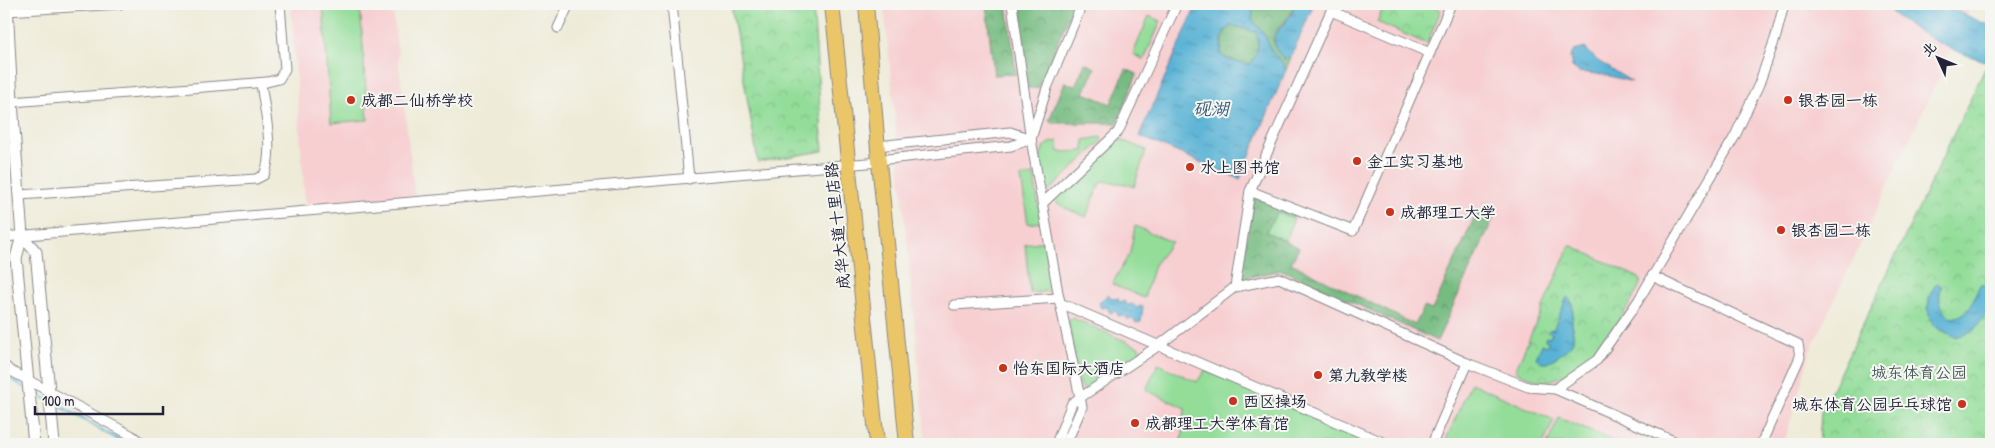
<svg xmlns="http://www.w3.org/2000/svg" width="1995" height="448" viewBox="0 0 1995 448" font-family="'Patrick Hand','LXGW WenKai TC',sans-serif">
  <defs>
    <pattern id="forest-crowns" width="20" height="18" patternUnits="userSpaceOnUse" patternTransform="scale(1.25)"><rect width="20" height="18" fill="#76bc81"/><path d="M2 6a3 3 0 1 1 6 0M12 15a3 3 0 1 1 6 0" fill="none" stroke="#60986b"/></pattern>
    <pattern id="park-crowns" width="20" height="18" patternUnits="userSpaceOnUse" patternTransform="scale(1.25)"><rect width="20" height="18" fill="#93dd99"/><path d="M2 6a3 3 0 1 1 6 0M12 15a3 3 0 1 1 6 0" fill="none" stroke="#7ebd85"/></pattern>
    <pattern id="water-ripples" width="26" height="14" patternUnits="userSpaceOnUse" patternTransform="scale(1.25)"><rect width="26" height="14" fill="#58b2d5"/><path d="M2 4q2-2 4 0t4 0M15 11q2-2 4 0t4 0" fill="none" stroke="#4890ae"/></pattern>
  </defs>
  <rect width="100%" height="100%" fill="#f6f6f2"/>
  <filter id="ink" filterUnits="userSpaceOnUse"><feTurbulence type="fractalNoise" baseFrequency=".02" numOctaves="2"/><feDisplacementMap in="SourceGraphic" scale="10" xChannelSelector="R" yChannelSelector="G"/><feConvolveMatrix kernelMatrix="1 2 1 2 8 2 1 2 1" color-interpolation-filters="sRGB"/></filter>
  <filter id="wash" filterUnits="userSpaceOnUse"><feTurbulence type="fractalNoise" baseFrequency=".0096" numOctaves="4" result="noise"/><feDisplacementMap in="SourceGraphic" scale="20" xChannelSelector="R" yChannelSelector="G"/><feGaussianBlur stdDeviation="1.12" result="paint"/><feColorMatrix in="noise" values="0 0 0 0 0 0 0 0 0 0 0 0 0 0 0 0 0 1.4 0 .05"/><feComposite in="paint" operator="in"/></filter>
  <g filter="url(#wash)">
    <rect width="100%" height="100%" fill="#eeebd8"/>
    <g fill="#f7cfd1">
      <polygon points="291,4 392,4 415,197 305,205"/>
      <polygon points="884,4 1973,4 1810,352 1784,444 926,444"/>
    </g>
    <g fill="#93dd99" stroke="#5a806a">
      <polygon points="323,4 360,4 368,120 331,123"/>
      <polygon points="1149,16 1161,21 1144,60 1133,54"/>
      <path d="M 1101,137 L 1102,141 L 1051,189 L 1048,191 L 1045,188 C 1042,171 1032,144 1058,141 L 1059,152 L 1084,151 L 1084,140 Z"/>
      <path d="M 1119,139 L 1146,150 L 1134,187 L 1127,184 L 1101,181 L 1086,217 C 1075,211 1061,209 1054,199 Z"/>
      <polygon points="1034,175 1041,222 1028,224 1021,177"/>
      <polygon points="1277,212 1294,218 1286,241 1266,232"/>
      <polygon points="1135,226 1172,242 1154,265 1144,298 1112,284 1130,253"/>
      <polygon points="1045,241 1051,291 1030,293 1025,244"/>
      <polygon points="1073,318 1139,347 1141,353 1088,390 1080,387 1068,321"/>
      <polygon points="1158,364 1197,382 1205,370 1374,444 1179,444 1183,434 1185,408 1146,390"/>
      <polygon points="1471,383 1554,420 1543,444 1444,444"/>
      <polygon points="1559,418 1620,444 1547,444"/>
    </g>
    <g fill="url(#forest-crowns)" stroke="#4c6f5e">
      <polygon points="986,4 1007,4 1016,74 994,75"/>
      <polygon points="1015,4 1074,4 1038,88 1028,88"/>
      <path d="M 1251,4 L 1294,4 C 1294,19 1268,30 1275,46 C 1277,50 1281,55 1284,59 L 1291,57 L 1286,70 L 1282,62 L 1272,52 L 1263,32 L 1252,20 L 1253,11 Z"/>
      <path d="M 1232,25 L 1256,32 C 1261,41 1257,60 1248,65 L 1222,57 L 1220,54 C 1223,44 1221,30 1232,25 Z"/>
      <polygon points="1085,63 1095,68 1084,93 1111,104 1126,69 1137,74 1117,123 1052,123 1049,120 1065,82 1075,86"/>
      <polygon points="1254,196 1295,213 1294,218 1277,212 1266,232 1299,248 1291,263 1415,325 1424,307 1432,310 1477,212 1494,217 1437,341 1282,270 1240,279"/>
    </g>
    <g fill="url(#park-crowns)" stroke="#5a806a">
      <polygon points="731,4 813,4 823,151 758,162"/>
      <polygon points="1385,4 1426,4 1441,10 1427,44 1377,22"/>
      <polygon points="1991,56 1991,444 1819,444 1821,412"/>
      <path d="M 1570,245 L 1639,278 L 1641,281 C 1630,311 1579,381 1544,381 C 1535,381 1523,374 1515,371 Z"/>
    </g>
    <g fill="url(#water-ripples)" stroke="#3d6a88" fill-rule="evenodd">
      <path d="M 1197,4 L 1217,8 L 1229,4 L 1251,4 L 1253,11 L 1252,20 L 1263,32 L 1272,52 L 1282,62 L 1286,70 L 1240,179 L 1139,136 ZM 1232,25 L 1256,32 C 1261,41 1257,60 1248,65 L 1227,59 L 1220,54 C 1222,44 1221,30 1232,25 Z"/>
      <polygon points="1294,4 1314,4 1291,57 1284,59 1275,48 1274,36 1292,14"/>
      <path d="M 1882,4 L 1942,4 L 1981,22 L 1991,25 L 1991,63 C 1950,51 1914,33 1882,4 Z"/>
      <polygon points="1585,48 1598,61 1632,82 1606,75 1579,72 1572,67 1570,57 1574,51"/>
      <path d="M 1937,283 L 1941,286 C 1938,300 1940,309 1951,318 C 1971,316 1972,301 1980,285 L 1991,285 L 1991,309 L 1972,332 L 1955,337 C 1949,333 1938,330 1934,325 C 1924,312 1928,294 1937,283 Z"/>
      <polygon points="1108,294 1113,299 1118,298 1119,302 1124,301 1127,305 1133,304 1137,308 1140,306 1143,307 1141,322 1136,323 1133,319 1126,319 1124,315 1118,316 1116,311 1110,313 1107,307 1101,308 1099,303"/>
      <path d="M 1567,297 C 1576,303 1572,314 1572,323 C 1572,331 1576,339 1570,346 C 1564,353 1555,358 1547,363 L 1543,363 L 1536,358 L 1542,344 L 1547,346 L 1549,342 L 1545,340 L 1546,337 L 1549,338 L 1552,333 L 1548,331 L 1550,329 L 1553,330 Z"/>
    </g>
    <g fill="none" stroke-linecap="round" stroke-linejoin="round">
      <g stroke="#58b2d5" stroke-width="2.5">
        <polyline points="4,375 24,387"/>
        <polyline points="33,392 46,399"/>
        <polyline points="53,402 126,444"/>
      </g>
    </g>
  </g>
  <g filter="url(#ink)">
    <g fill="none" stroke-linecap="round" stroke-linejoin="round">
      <defs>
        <g id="minor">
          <polyline points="672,4 689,179"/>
          <polyline points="1012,4 1030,133"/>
          <polyline points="7,11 120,4"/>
          <polyline points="1331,11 1430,53"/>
          <polyline points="558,28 569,4"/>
          <polyline points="12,102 267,82 279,79 285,69 280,4"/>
          <polyline points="877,146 1010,132 1031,139"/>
          <polyline points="878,160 1011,146 1031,139"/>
          <polyline points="1250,191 1353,231 1451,4"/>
          <path d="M 19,195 L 256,179 L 264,175 C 275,151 264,108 261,83"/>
          <polyline points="1043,203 1118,132 1177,4"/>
          <polyline points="4,237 879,162"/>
          <polyline points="1652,276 1798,344 1800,357 1761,444"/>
          <polyline points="1235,287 1250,191 1334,4"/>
          <polyline points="1060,303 1387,444"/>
          <polyline points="954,305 1059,298"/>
          <polyline points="4,365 9,370 131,435 143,444"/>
          <polyline points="1555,389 1681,444"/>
          <polyline points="1056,444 1072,403 1158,346 1235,287 1279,278 1467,363 1528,387 1555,389 1597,360 1638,301 1735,136 1759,84 1776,36 1784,4"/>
          <polyline points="1066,444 1082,407 1059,298 1031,139 1047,88 1082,4"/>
          <polyline points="1432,444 1467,363"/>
        </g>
        <g id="tertiary">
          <polyline points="7,4 12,102 22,236 16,258 34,444"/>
          <polyline points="22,236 36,252 54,444"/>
        </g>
        <g id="primary">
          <polyline points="832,4 877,444"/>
          <polyline points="866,4 879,162 907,444"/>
        </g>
      </defs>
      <use href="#minor" stroke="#88868a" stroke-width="11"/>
      <use href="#tertiary" stroke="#88868a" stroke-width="13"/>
      <use href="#primary" stroke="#88868a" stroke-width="16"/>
      <use href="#minor" stroke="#fff" stroke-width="9"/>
      <use href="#tertiary" stroke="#fff" stroke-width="11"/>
      <use href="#primary" stroke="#ebc669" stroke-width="14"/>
    </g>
  </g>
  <g fill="#c8321e" stroke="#f6f6f2" stroke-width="2">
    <circle cx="351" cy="100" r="5"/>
    <circle cx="1788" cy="100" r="5"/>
    <circle cx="1357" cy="161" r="5"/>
    <circle cx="1190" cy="167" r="5"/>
    <circle cx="1390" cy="212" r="5"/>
    <circle cx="1781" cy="230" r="5"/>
    <circle cx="1003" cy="368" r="5"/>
    <circle cx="1318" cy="375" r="5"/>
    <circle cx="1233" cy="401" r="5"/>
    <circle cx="1962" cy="404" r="5"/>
    <circle cx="1135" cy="423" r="5"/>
  </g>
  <g text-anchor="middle" stroke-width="4" stroke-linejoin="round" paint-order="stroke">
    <g font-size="16" fill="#22223b" stroke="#f6f6f2" text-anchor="start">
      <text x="361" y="106">成都二仙桥学校</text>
      <text x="1798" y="106">银杏园一栋</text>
      <text x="1367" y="167">金工实习基地</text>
      <text x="1200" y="173">水上图书馆</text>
      <text x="1400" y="218">成都理工大学</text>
      <text x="1791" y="236">银杏园二栋</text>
      <text x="1013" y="374">怡东国际大酒店</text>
      <text x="1328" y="381">第九教学楼</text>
      <text x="1243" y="407">西区操场</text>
      <text x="1952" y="410" text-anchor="end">城东体育公园乒乓球馆</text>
      <text x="1145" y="429">成都理工大学体育馆</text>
    </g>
    <g font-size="16" fill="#22223b" stroke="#f6f6f2">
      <text transform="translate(837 226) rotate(-96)" y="6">成华大道十里店路</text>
    </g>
    <g font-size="16" fill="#445a57" stroke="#f6f6f2">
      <text x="1919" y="378">城东体育公园</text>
    </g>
    <g font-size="18" font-style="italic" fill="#385c79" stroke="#f6f6f2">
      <text x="1211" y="115">砚湖</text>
    </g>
  </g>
  <rect width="1995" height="448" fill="none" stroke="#f6f6f2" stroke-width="20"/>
  <g transform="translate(1938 58) rotate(314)" stroke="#f6f6f2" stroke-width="4" paint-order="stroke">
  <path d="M0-4L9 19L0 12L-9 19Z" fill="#22223b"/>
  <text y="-8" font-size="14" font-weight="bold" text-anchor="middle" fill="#22223b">北</text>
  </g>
  <path d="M35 406v8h128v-8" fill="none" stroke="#22223b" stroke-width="2.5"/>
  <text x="42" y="406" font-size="15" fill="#22223b" stroke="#f6f6f2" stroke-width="4" paint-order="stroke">100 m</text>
</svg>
